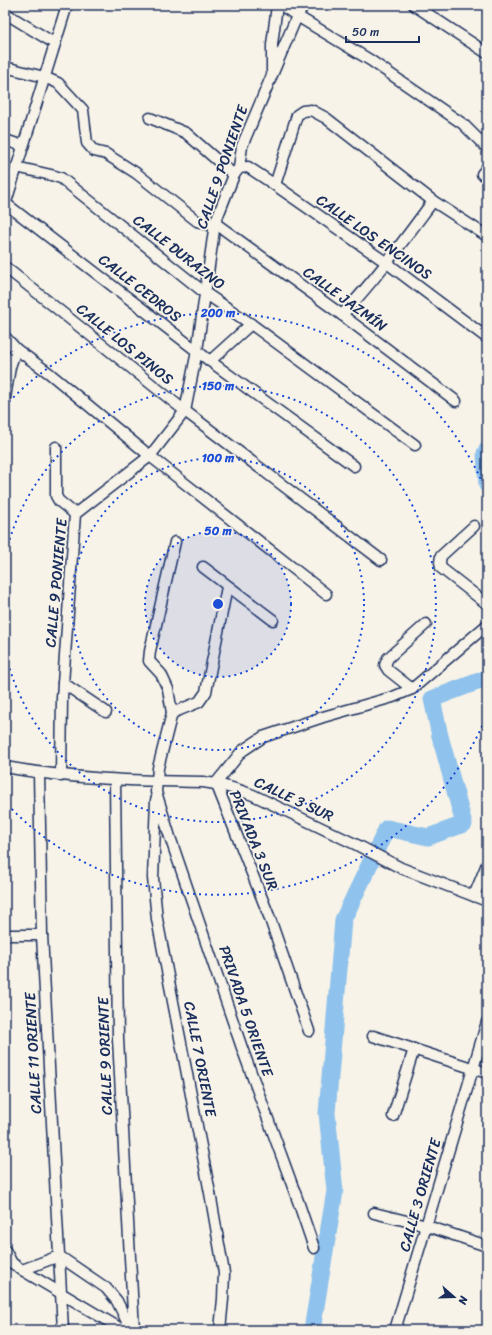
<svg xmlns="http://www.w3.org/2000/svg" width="492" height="1335" viewBox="0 0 492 1335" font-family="Sriracha,sans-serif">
  <rect width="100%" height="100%" fill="#f7f3e8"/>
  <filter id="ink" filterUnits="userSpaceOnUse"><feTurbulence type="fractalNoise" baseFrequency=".025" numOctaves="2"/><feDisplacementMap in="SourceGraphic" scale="8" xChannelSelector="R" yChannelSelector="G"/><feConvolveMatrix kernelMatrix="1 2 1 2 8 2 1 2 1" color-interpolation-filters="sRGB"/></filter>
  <g filter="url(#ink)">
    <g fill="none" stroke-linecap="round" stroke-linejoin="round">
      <g stroke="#8fc2ec" stroke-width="17">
        <polyline points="487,450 485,453 487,485"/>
        <polyline points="312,1330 335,1191 327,1113 343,920 387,828 428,837 464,824 440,736 432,699 487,678"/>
      </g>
      <defs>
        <g id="minor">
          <polyline points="281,5 297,16 370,60 463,124 487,148"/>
          <polyline points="414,5 487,53"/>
          <polyline points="5,13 54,43"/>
          <polyline points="5,67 44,77 58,83 83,110 87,143 94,151 106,154 136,173 197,221 206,224 215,223 342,315 456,401"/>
          <polyline points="272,71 272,45 277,5"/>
          <polyline points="150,118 186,133 234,175"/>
          <polyline points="5,140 23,146"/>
          <polyline points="16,167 51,175 61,178 205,293 251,324 415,445"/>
          <polyline points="239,168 248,167 275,185 387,263 487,338"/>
          <polyline points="482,174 487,168"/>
          <polyline points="275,185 297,115 303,111 311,110 326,118 433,201 487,236"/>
          <polyline points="5,203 210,361 354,466"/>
          <polyline points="5,205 67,5"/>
          <polyline points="5,267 185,411 381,560"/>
          <path d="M 342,315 C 376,279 404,240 433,201"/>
          <polyline points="5,337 16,349 49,373 150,456 326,594"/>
          <polyline points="210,361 251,324"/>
          <polyline points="5,398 10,367 16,349"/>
          <polyline points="56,447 56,496 59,501 75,514"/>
          <polyline points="474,526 441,556 440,562 441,568 487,604"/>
          <polyline points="175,542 150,651 149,661 161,674 168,689 172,713 158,768 156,792 170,837 242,1048 298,1201 314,1248"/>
          <polyline points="203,567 273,620"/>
          <polyline points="63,683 106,712"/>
          <polyline points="412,689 388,670 385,665 388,658 426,624"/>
          <polyline points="172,713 199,702 206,692 227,587"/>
          <path d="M 5,767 C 71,779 136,781 203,782 C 221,784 237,789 253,795 L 357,845 L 401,868 L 487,901"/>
          <polyline points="39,773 42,935 63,1330"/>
          <polyline points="61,776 62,698 75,514 150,456 185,411 197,351 215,223 234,175 239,168 242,146 297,16 304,5"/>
          <polyline points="115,781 118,1039 134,1330"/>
          <polyline points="156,800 153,878 157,919 210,1193 224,1273 223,1299 220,1330"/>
          <polyline points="474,896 487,864"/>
          <polyline points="5,935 42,935"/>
          <polyline points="309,1031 269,916 216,783 242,751 263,737 323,717 393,697 412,689 487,625"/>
          <polyline points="373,1036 487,1073"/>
          <polyline points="393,1116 414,1049"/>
          <polyline points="374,1213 427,1226 487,1246"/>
          <polyline points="5,1250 12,1263 22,1270 123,1330"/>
          <polyline points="22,1270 59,1256 106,1288 117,1301 131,1330"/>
          <polyline points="395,1330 487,1022"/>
        </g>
      </defs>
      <use href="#minor" stroke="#1b2f5e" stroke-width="13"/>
      <use href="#minor" stroke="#f7f3e8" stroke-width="10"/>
    </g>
  </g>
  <circle cx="218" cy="604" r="73" fill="#1d4ed8" fill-opacity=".12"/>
  <g fill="none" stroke="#1d4ed8" stroke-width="2" stroke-dasharray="2 4">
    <circle cx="218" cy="604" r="73"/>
    <circle cx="218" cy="604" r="146"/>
    <path d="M5 557A218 218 0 1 1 5 651"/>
    <path d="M487 715A291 291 0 0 1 5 802M5 406A291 291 0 0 1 487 493"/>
  </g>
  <g text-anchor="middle" stroke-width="3.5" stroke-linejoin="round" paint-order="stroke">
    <g font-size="15" fill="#1b2f5e" stroke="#f7f3e8">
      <text transform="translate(222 167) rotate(-71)" y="5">CALLE 9 PONIENTE</text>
      <text transform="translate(374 237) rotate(35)" y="5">CALLE LOS ENCINOS</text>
      <text transform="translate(179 252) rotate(38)" y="5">CALLE DURAZNO</text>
      <text transform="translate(140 288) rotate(38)" y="5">CALLE CEDROS</text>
      <text transform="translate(345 299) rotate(36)" y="5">CALLE JAZMÍN</text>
      <text transform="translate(125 344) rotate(39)" y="5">CALLE LOS PINOS</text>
      <text transform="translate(56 583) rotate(-85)" y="5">CALLE 9 PONIENTE</text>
      <text transform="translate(294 799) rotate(25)" y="5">CALLE 3 SUR</text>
      <text transform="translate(254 840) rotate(68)" y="5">PRIVADA 3 SUR</text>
      <text transform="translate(246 1011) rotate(71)" y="5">PRIVADA 5 ORIENTE</text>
      <text transform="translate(33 1053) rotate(-93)" y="5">CALLE 11 ORIENTE</text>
      <text transform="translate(105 1056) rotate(-92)" y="5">CALLE 9 ORIENTE</text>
      <text transform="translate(200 1059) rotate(79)" y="5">CALLE 7 ORIENTE</text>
      <text transform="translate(420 1195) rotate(-74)" y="5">CALLE 3 ORIENTE</text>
    </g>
  </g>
  <circle cx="218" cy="604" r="6" fill="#1d4ed8" stroke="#f7f3e8" stroke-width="2"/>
  <g font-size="12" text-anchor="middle" font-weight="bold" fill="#1d4ed8" stroke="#f7f3e8" stroke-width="3.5" stroke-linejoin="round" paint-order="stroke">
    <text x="218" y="317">200 m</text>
    <text x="218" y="390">150 m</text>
    <text x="218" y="462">100 m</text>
    <text x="218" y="535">50 m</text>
  </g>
  <rect width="492" height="1335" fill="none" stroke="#f7f3e8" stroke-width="20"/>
  <rect x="10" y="10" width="472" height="1315" fill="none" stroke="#1b2f5e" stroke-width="1.5" filter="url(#ink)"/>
  <g transform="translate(454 1297) rotate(110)" stroke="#f7f3e8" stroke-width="3" paint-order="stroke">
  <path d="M0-3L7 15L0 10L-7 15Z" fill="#1b2f5e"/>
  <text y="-6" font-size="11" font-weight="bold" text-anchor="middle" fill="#1b2f5e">N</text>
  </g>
  <path d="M346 36v6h73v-6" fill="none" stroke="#1b2f5e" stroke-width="2"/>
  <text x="352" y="36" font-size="12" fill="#1b2f5e" stroke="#f7f3e8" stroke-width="3" paint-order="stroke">50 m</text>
</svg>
